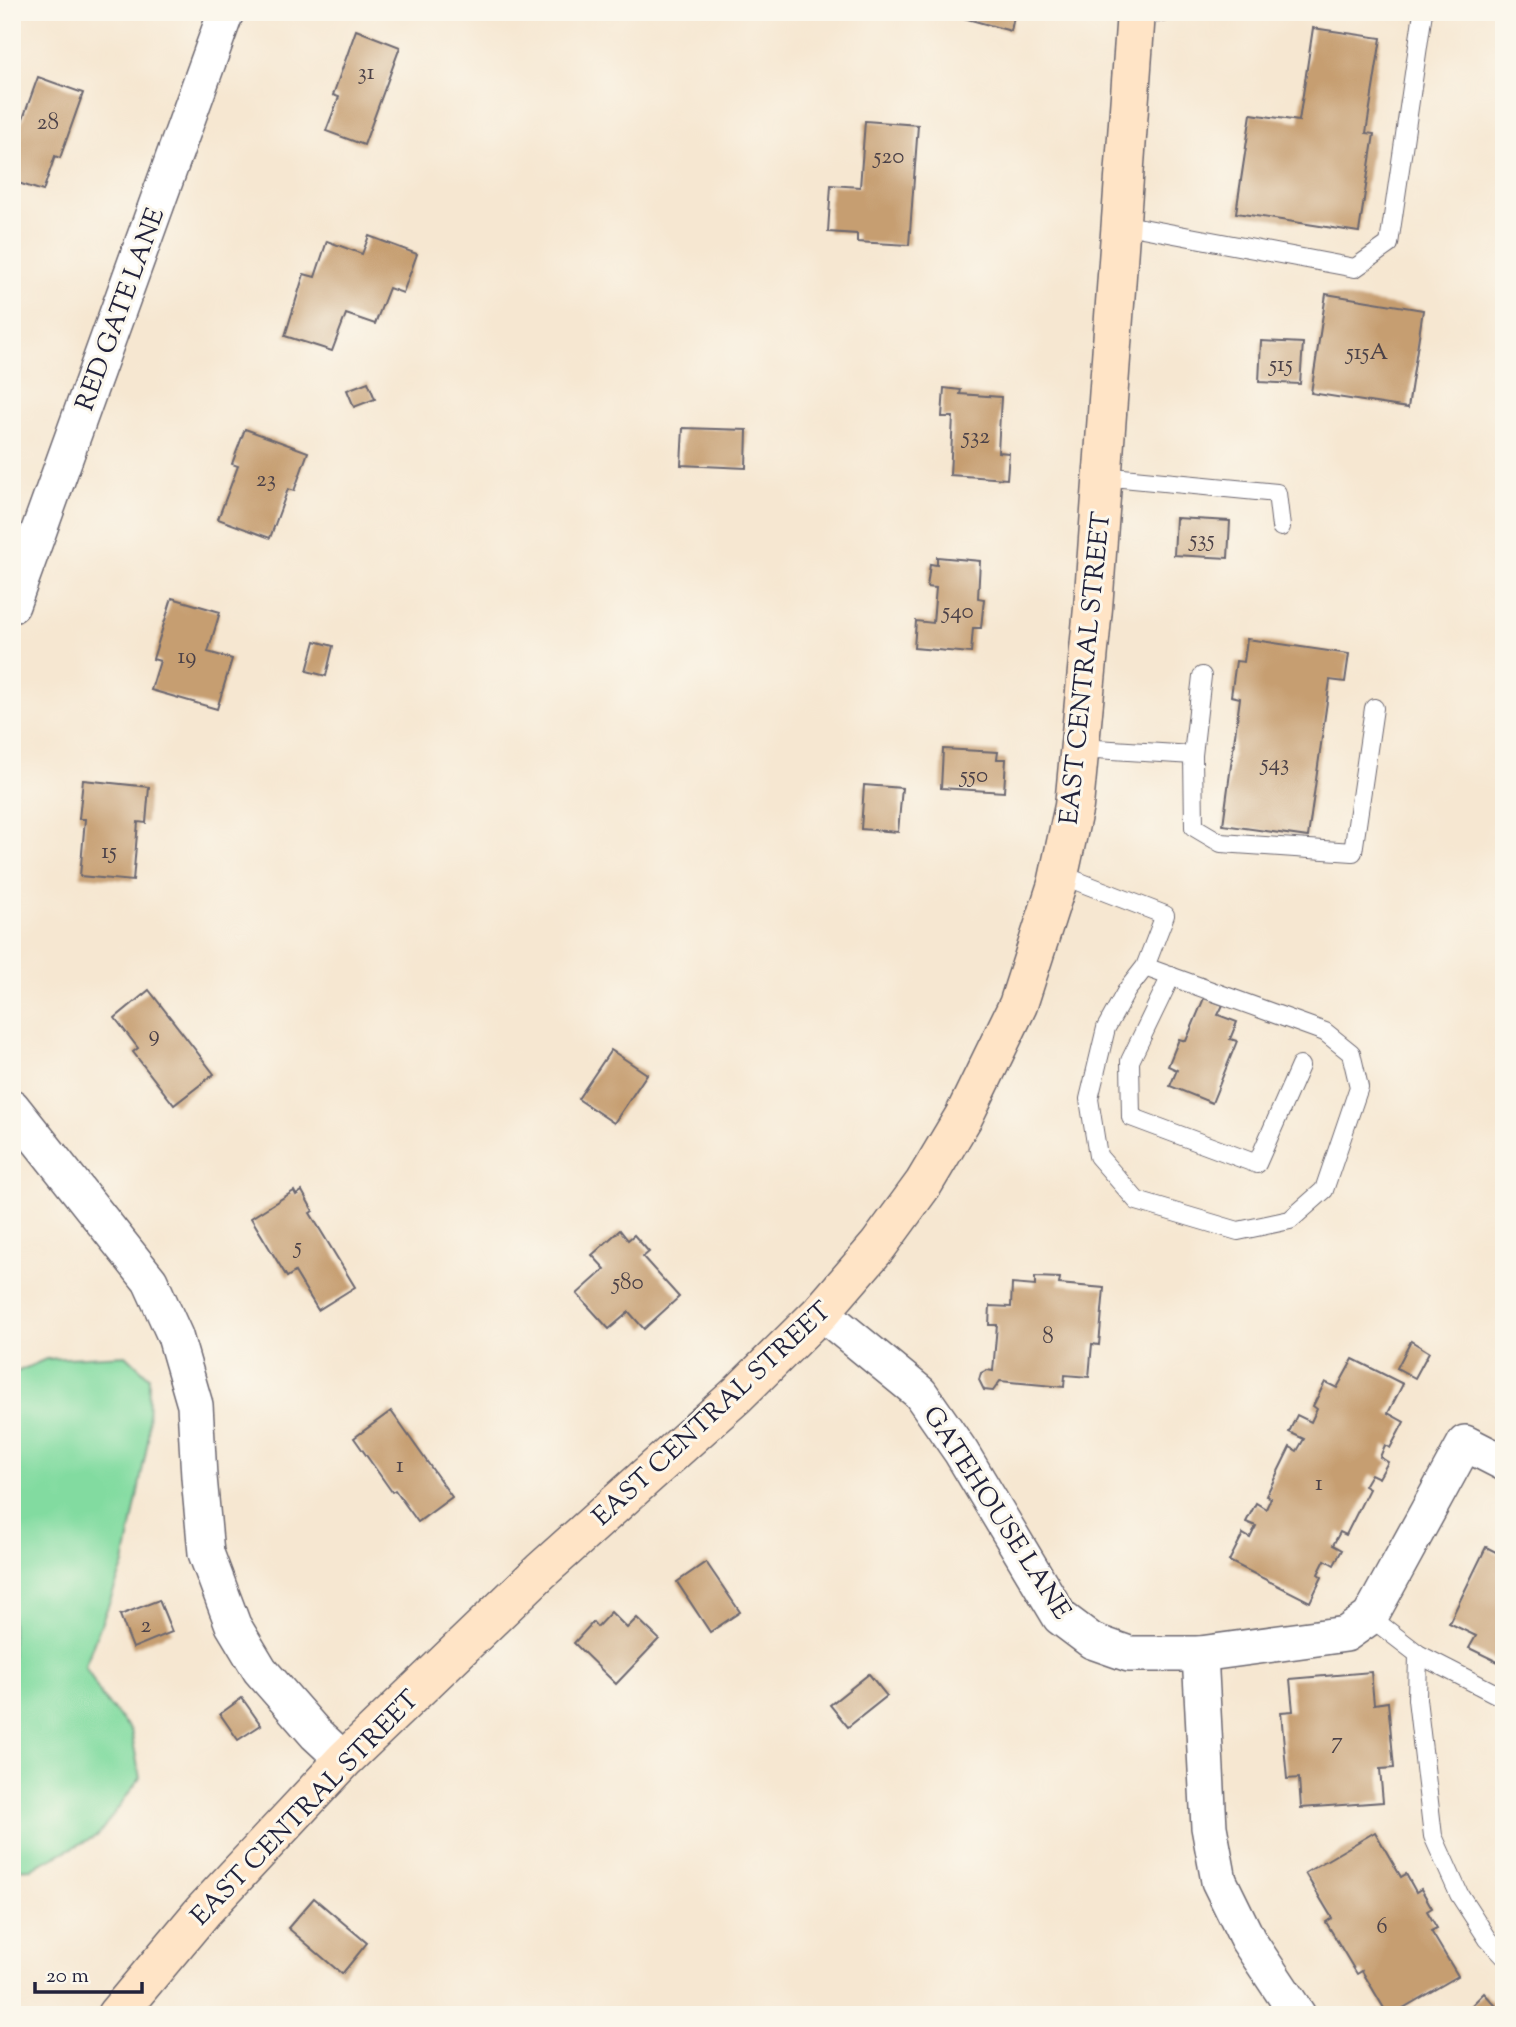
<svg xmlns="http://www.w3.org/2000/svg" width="1516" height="2027" viewBox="0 0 1516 2027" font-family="'Sorts Mill Goudy',serif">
  <rect width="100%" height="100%" fill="#fbf7ec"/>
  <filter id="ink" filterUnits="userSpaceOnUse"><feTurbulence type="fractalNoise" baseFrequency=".0143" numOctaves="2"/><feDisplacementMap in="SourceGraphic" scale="14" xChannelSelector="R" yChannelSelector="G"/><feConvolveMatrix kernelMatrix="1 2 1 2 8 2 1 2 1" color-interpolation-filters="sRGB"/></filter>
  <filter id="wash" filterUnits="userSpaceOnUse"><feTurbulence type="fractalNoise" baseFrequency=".00686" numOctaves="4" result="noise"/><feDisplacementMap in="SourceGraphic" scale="28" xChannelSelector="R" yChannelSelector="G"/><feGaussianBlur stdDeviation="1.57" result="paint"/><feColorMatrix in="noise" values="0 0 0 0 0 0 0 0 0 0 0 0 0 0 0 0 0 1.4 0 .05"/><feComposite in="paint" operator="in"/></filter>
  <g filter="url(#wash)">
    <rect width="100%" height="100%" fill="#f6e7d1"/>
    <polygon fill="#82dba0" stroke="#527e6e" stroke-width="2" points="126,1355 149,1377 148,1441 124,1564 85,1666 102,1697 131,1730 140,1778 98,1835 32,1868 12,1869 12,1374 46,1359"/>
    <g id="blocks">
      <g fill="#c69e71">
        <polygon points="942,12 1015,12 1011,31"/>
        <polygon points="1313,28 1381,38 1366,133 1374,134 1359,232 1236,213 1251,114 1299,121"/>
        <polygon points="356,30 400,47 364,145 326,131 339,97 333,95"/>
        <polygon points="38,77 83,93 60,158 55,156 43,191 12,181 12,149"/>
        <polygon points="865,121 918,125 909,245 857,242 857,234 828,232 831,185 860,187"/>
        <polygon points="369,236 417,254 403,293 389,288 375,324 346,314 332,351 285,336 304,274 315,277 327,241 362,254"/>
        <polygon points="1326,294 1423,310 1408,408 1311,393"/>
        <polygon points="1261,341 1303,343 1300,384 1259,382"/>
        <polygon points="368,382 375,399 354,407 347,390"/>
        <polygon points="944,388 961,390 960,394 1001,397 998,452 1009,453 1007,479 950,475 953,417 942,417"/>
        <polygon points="683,428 747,430 746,468 681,465"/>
        <polygon points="245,429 308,452 294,491 288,489 270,538 218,519 238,466 232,464"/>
        <polygon points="1176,518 1230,521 1228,558 1174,555"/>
        <polygon points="937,557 980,561 978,598 984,599 981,628 973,628 971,653 914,648 916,621 933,623 936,588 927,587 930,564 937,565"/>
        <polygon points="172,598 220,612 208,652 232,659 217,709 151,690 160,661 153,659"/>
        <polygon points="1247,639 1349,654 1345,682 1330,680 1308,837 1223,825 1240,698 1231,696 1236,661 1244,662"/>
        <polygon points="315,641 333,646 326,676 307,671"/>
        <polygon points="943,749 998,752 997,759 1006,759 1004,792 941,788"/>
        <polygon points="83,780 149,787 146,823 138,822 133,881 80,876 85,819 79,819"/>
        <polygon points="864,785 902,788 898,832 861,829"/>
        <polygon points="149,990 214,1074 174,1105 133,1052 138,1048 115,1018"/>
        <polygon points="1204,998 1223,1005 1218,1015 1237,1022 1230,1039 1237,1041 1212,1103 1170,1086 1177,1070 1168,1066 1179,1039 1186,1041"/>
        <polygon points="611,1050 647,1074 614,1123 578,1099"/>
        <polygon points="294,1191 296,1195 302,1191 313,1211 310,1213 355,1287 318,1310 295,1272 287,1277 251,1218"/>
        <polygon points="620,1230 628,1240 634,1235 649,1252 643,1257 679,1297 644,1329 629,1312 609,1329 577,1294 605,1269 592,1255"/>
        <polygon points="1035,1277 1060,1278 1059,1284 1104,1288 1099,1345 1092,1344 1089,1377 1065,1375 1064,1387 1000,1381 993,1391 984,1390 979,1380 981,1373 987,1370 993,1371 997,1325 989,1325 990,1306 1011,1307 1012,1284 1035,1286"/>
        <polygon points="1411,1341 1429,1352 1415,1378 1397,1368"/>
        <polygon points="1353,1359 1403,1384 1388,1413 1404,1422 1390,1448 1385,1445 1380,1457 1388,1462 1379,1478 1371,1474 1364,1486 1369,1489 1346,1535 1340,1532 1333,1545 1342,1550 1334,1565 1325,1560 1318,1574 1322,1577 1310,1602 1229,1561 1243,1534 1250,1538 1256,1526 1246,1522 1256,1503 1266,1509 1271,1498 1266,1496 1290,1447 1297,1451 1304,1439 1289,1432 1297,1415 1311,1422 1317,1409 1313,1406 1325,1382 1337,1388"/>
        <polygon points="391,1411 452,1497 418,1522 395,1490 392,1492 354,1438"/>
        <polygon points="1486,1547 1504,1556 1504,1665 1469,1648 1476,1636 1449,1623"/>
        <polygon points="706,1562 740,1612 710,1632 677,1582"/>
        <polygon points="159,1600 172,1632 133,1648 120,1615"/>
        <polygon points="611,1612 627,1628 637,1618 659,1639 616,1684 574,1643 593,1622 597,1627"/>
        <polygon points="1371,1672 1374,1704 1388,1702 1394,1768 1380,1769 1383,1802 1301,1808 1299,1778 1287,1779 1281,1712 1293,1711 1290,1679"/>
        <polygon points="869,1674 887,1696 848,1727 830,1705"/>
        <polygon points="242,1698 261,1725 238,1740 220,1714"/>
        <polygon points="1375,1832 1401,1877 1406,1874 1416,1892 1421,1889 1432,1908 1427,1911 1437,1928 1431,1931 1458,1976 1391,2015 1388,2015 1362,1971 1357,1974 1326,1922 1332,1918 1305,1873"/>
        <polygon points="314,1898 367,1943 342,1974 288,1928"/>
        <polygon points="1484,1993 1504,2015 1462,2015"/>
      </g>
    </g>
  </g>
  <g filter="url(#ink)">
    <use href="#blocks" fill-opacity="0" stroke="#6c6770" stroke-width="2"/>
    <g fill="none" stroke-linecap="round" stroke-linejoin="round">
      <defs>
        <g id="service">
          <polyline points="1136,16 1166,12"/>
          <polyline points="1121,224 1355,268 1389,244 1423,12"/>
          <polyline points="1102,476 1277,493 1281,527"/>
          <polyline points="1080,748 1193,755 1202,676"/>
          <polyline points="1193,755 1194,827 1221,843 1353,852 1374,708"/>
          <polyline points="1059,874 1165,915 1145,967 1127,990 1106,1028 1089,1099 1098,1156 1137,1201 1238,1231 1290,1220 1324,1190 1359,1087 1351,1053 1325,1032 1145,967"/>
          <polyline points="1171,976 1130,1061 1131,1117 1257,1164 1300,1066"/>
          <polyline points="1370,1617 1418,1654 1504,1698"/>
          <polyline points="1418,1654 1417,1699 1433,1836 1459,1894 1488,1939 1504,1956"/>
        </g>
        <g id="minor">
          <polyline points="12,605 226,12"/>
          <polyline points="12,1107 150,1281 175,1336 195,1405 199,1477 206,1553 233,1625 260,1670 316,1734 344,1760"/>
          <polyline points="821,1312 920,1393 961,1452 1060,1617 1092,1641 1129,1654 1200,1654 1346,1634 1370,1617 1465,1443 1504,1463"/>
          <polyline points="1200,1654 1209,1827 1219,1881 1248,1940 1298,2015"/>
        </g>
        <polyline id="secondary" points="116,2015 203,1911 344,1760 541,1571 737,1395 821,1312 878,1246 924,1183 964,1116 1018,1005 1057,884 1074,806 1093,608 1136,12"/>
      </defs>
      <use href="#service" stroke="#6c6770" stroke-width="20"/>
      <use href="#minor" stroke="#6c6770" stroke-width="38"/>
      <use href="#secondary" stroke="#6c6770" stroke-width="41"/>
      <use href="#service" stroke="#fff" stroke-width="18"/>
      <use href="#minor" stroke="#fff" stroke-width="35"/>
      <use href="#secondary" stroke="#ffe4c6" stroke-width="38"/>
    </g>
  </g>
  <g text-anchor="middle" stroke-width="6" stroke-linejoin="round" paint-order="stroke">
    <g font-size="23" fill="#4b4148">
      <text x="366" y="79">31</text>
      <text x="48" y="129">28</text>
      <text x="889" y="163">520</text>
      <text x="1367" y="359">515A</text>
      <text x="1281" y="371">515</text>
      <text x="976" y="443">532</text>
      <text x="266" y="486">23</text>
      <text x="1202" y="546">535</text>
      <text x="958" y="618">540</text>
      <text x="187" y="663">19</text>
      <text x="1275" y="770">543</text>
      <text x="974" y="782">550</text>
      <text x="109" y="858">15</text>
      <text x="154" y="1041">9</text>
      <text x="298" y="1253">5</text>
      <text x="628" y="1289">580</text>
      <text x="1048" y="1343">8</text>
      <text x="400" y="1472">1</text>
      <text x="1319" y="1490">1</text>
      <text x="146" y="1632">2</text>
      <text x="1337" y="1748">7</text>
      <text x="1382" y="1933">6</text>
    </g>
    <g font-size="26" fill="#22223b" stroke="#fbf7ec">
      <text transform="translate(119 309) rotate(-70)" y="9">RED GATE LANE</text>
      <text transform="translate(1084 668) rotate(-84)" y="9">EAST CENTRAL STREET</text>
      <text transform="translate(711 1413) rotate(-43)" y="9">EAST CENTRAL STREET</text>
      <text transform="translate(998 1512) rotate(57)" y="9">GATEHOUSE LANE</text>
      <text transform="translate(304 1807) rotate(-46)" y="9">EAST CENTRAL STREET</text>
    </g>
  </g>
  <rect width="1516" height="2027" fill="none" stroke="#fbf7ec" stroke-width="42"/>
  <path d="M35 1982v10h107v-10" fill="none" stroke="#22223b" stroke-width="3.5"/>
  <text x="46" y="1982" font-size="21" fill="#22223b" stroke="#fbf7ec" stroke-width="5" paint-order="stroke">20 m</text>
</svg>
